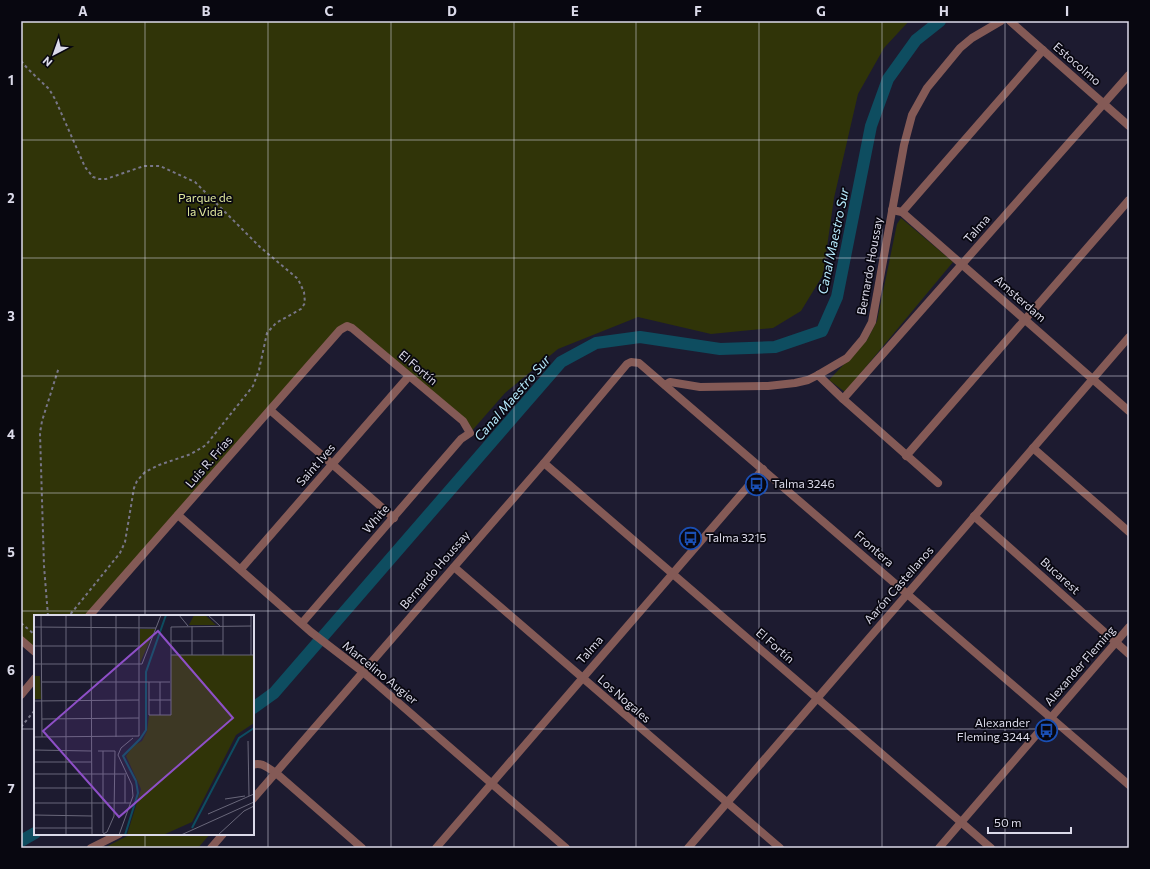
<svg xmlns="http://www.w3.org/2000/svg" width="1150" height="869" viewBox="0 0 1150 869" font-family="Commissioner,sans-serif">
  <rect width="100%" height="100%" fill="#1d1b30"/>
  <g fill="#303408">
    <polygon points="21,21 909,21 884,48 858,94 834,198 823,275 801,311 773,328 711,334 638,317 558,349 505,393 470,433 466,425 347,326 89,616 35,616 35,652 21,640"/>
    <polygon points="901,218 953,262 845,392 829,380 867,340 877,321 897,224"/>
    <polygon points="131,834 210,834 198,848 104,848"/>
  </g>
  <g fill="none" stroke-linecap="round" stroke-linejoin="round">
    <g stroke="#0e4d60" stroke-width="12">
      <polyline points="253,708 274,693 561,362 596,343 640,337 720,349 775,347 822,331 837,297 871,126 888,79 916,40 940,21"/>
      <polyline points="21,841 35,833"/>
    </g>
    <g stroke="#787688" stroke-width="2" stroke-dasharray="3 3" stroke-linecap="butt">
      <polyline points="21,61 28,69 49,89 55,99 85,167 93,177 99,179 106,179 144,166 160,166 195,182 260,247 298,279 304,292 305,303 301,309 276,323 267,333 259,370 253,386 206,445 191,454 159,465 145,472 137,481 134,488 125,542 120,553 69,616"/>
      <polyline points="48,616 44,566 40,433 42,421 59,367"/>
      <polyline points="21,623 35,635"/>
      <polyline points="21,727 35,710"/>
    </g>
    <g stroke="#845a56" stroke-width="8">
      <polyline points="1010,21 1129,126"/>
      <polyline points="892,210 902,212 1129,411"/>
      <polyline points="902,212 1043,50"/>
      <polyline points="818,375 843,399 938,483"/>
      <polyline points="665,385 670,382 700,387 768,386 795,383 808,380 818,375 847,358 863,339 872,322 904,145 912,115 927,88 960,48 972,38 1001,21"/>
      <polyline points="843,399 1129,75"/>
      <polyline points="270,410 394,518"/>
      <polyline points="1033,448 1129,532"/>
      <polyline points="906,456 1129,200"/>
      <polyline points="544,463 991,848"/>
      <polyline points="178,515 311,632 363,672 566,848"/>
      <polyline points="974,516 1129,654"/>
      <polyline points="454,567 780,848"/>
      <polyline points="241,569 409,376"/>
      <polyline points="89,616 340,330 347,326 352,328 463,421 470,433 461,439 302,623"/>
      <polyline points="21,640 35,652"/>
      <polyline points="21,695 35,678"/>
      <path d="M 253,765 C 261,761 269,769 276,773 L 362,848"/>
      <polyline points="253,799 544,463 627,364 631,362 639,363 1129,785"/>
      <polyline points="91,848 119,834"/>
      <polyline points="211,848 223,834"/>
      <polyline points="436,848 763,469"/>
      <polyline points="688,848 1129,337"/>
      <polyline points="939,848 1129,627"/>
    </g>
  </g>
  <path fill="none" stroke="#dbdae9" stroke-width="1" stroke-opacity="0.55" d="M 145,21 L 145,616M 268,21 L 268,848M 391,21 L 391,848M 514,21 L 514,848M 636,21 L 636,848M 759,21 L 759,848M 882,21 L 882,848M 1005,21 L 1005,848M 21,140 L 1129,140M 21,258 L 1129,258M 21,376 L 1129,376M 21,493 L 1129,493M 21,611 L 1129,611M 21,729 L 35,729M 253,729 L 1129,729M 145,834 L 145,848"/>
  <defs>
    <symbol id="bus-ring" viewBox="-11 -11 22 22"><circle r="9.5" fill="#080710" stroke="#1a4fb4" stroke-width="1.5"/><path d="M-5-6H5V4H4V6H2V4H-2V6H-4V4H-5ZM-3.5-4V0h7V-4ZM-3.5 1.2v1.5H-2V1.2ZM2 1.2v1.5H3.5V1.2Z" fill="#1a4fb4"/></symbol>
  </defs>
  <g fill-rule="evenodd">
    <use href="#bus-ring" x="744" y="472" width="25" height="25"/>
    <use href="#bus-ring" x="678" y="526" width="25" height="25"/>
    <use href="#bus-ring" x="1034" y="718" width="25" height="25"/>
  </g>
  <g text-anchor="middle" stroke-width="3.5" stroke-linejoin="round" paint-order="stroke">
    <g font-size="12" fill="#dbdae9" stroke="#080710">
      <text transform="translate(1077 64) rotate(41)" y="4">Estocolmo</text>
      <text transform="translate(977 229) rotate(-49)" y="4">Talma</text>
      <text transform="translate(870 266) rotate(-80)" y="4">Bernardo Houssay</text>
      <text transform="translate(1020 299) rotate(41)" y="4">Amsterdam</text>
      <text transform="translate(418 368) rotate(40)" y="4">El Fortín</text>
      <text transform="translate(209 462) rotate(-49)" y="4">Luis R. Frías</text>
      <text transform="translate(316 465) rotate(-49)" y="4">Saint Ives</text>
      <text transform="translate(376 519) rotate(-49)" y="4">White</text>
      <text transform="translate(874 549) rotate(41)" y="4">Frontera</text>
      <text transform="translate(435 570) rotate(-49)" y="4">Bernardo Houssay</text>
      <text transform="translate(1060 576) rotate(42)" y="4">Bucarest</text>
      <text transform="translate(899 585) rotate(-49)" y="4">Aarón Castellanos</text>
      <text transform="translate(775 646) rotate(41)" y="4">El Fortín</text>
      <text transform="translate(590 650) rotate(-49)" y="4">Talma</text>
      <text transform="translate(1080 666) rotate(-49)" y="4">Alexander Fleming</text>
      <text transform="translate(380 673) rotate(39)" y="4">Marcelino Augier</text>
      <text transform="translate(624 699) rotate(41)" y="4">Los Nogales</text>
    </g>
    <g font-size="12" fill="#e0e99d" stroke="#080710">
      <text x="205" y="202">Parque de<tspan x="205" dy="14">la Vida</tspan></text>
    </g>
    <g font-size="12" fill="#dbdae9" stroke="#080710" text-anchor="start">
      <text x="772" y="488">Talma 3246</text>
      <text x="706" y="542">Talma 3215</text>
      <text x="1030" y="727" text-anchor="end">Alexander<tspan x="1030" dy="14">Fleming 3244</tspan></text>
    </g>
    <g font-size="13" font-style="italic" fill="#b5e8fb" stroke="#080710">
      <text transform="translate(833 241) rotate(-78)" y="5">Canal Maestro Sur</text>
      <text transform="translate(512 398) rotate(-49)" y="5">Canal Maestro Sur</text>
    </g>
  </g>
  <g transform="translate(34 615)">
    <rect width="220" height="220" fill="#1d1b30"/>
    <path d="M 160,0 L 171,0 L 182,10 L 155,10 ZM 106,14 L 121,14 L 106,48 ZM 137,40 L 220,40 L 220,108 L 202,120 L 158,207 L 129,220 L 93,220 L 107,174 L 92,141 L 99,131 L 108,126 L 113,116 L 115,100 L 137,100 ZM 0,61 L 6,61 L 7,84 L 0,84 Z" fill="#303408"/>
    <path fill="none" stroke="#0e4d60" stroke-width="2" d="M 158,213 L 205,123 L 220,113M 91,220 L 104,178 L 102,166 L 89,141 L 106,124 L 112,115 L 112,57 L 132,0"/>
    <path fill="none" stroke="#69677a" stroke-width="1" d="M 7,0 L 8,122M 32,0 L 32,220M 57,0 L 58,220M 82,0 L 82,122M 145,0 L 154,11M 174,0 L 186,11M 189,0 L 189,40M 217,0 L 217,40M 158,11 L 158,40M 0,12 L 122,13M 137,26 L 189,26M 0,31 L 105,31M 137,40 L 220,40M 0,49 L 105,49M 105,49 L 108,49 L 127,0M 8,67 L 136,67M 115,67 L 115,100 L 137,100 L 137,12 L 217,11M 126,67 L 126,100M 115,85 L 137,85M 0,86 L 105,85M 8,104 L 105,103M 0,122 L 105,121 L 105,0M 214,126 L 215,181M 0,135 L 57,136M 64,136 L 81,136M 0,147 L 57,147M 0,159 L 92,159M 0,173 L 57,173M 191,184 L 211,181M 0,188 L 97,188M 91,188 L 91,160M 174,199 L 220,179M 0,200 L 58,201M 0,213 L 58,213M 69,218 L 69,136M 69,219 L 73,217 L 80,201 L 81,136M 85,220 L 99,181 L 98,170 L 84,140 L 87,133 L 99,123M 147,220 L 220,187M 184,220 L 210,196 L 220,191"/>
    <path fill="#8e4fc7" fill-opacity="0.15" stroke="#8e4fc7" stroke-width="2" d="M 124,16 L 199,103 L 85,202 L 9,116 Z"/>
    <rect width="220" height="220" fill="none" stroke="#dbdae9" stroke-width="2"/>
  </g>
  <rect width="1150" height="869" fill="none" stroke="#080710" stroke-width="44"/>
  <g transform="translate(54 54) rotate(221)" stroke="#080710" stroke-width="3" paint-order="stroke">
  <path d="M0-3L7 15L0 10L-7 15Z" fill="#dbdae9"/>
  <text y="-6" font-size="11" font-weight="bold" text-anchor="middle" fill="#dbdae9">N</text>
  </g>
  <path d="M988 827v6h83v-6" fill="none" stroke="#dbdae9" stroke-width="2"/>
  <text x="994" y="827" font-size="12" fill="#dbdae9" stroke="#080710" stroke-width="3" paint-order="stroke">50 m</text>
  <rect x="22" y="22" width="1106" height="825" fill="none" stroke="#dbdae9" stroke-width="1.5"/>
  <g font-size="13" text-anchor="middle" font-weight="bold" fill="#dbdae9">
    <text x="83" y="16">A</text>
    <text x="206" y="16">B</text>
    <text x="329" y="16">C</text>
    <text x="452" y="16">D</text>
    <text x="575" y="16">E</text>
    <text x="698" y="16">F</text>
    <text x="821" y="16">G</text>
    <text x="944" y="16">H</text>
    <text x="1067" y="16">I</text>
    <text x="11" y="85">1</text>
    <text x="11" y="203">2</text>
    <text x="11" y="321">3</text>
    <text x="11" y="439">4</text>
    <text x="11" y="557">5</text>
    <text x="11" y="675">6</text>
    <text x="11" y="793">7</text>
  </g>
</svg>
